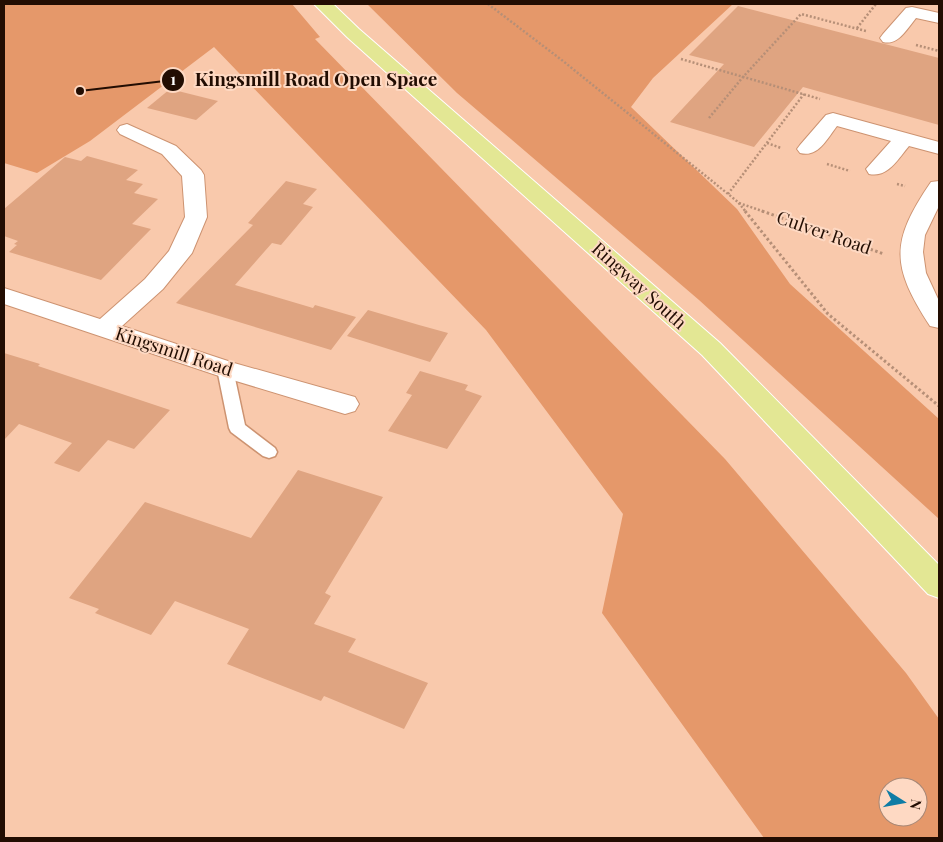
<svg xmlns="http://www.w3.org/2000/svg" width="943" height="842" viewBox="0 0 943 842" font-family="'Playfair Display',serif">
  <rect width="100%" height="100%" fill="#f9c9ac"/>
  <g fill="#e5986a" fill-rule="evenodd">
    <path d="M 4,4 L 292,4 L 320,37 L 315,39 L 725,459 L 906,673 L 939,719 L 939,838 L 764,838 L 602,613 L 623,514 L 486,330 L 214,47 L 90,141 L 37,173 L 4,163 ZM 888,787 L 918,787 L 918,817 L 888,817 Z"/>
    <polygon points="367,4 733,4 653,78 631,107 737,209 790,284 939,419 939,519 699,300 457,93"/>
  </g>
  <g fill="#dfa481">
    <polygon points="738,6 939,58 939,125 803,87 754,147 670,122 724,64 689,55"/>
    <polygon points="170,89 218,101 196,120 147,108"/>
    <polygon points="87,156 138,170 126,180 143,184 134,193 158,199 132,224 151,229 101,280 9,252 17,245 14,244 18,241 4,236 4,209 65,157 81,161"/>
    <polygon points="286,181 317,189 303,204 313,207 281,245 272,243 235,285 313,308 315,305 356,317 331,350 176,303 253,225 248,223"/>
    <polygon points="368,310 419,325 448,333 430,362 347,336"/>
    <polygon points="4,353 40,364 38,366 170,410 134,449 108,440 79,472 54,463 72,443 19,424 4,440"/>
    <polygon points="420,371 468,385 465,390 482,396 447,449 388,431 412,395 406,393"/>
    <polygon points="298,470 383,497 325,593 331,596 314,624 356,639 348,652 428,683 404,729 324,696 321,701 227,664 249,629 175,601 151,635 95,613 99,609 69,598 145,502 251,538"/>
  </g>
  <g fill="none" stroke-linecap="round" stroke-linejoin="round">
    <defs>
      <polygon id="service" points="225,364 230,365 233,369 245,425 275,448 277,452 275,456 269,458 263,456 231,432 229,428 217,369 220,365"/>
      <g id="minor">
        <path d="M 912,7 L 939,13 L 939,23 L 916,18 C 907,29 898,46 883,42 L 880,38 L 883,34 L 906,8 Z"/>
        <path d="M 833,113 L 939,142 L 939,154 L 909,146 C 898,159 888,178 869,174 L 866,169 L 891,141 L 837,126 C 827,139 818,158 800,153 L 797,149 L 800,145 L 826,115 Z"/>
        <polygon points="127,124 176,146 201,170 204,175 207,217 192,253 163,289 122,326 234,363 355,397 359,404 355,411 345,414 216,375 4,304 4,288 100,319 145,279 169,251 185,217 182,176 162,154 120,134 117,130 120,126"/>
        <path d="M 939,181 L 939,206 L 925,235 L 923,252 L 926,273 L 939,301 L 939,328 L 930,326 C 891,266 890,242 931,182 Z"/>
      </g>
      <polygon id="primary" points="314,4 333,4 359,29 720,343 939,565 939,598 928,594 702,355 347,37"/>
    </defs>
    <use href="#service" stroke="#cd9371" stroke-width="3"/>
    <use href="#minor" stroke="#cd9371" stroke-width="2"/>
    <use href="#primary" stroke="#fff" stroke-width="2"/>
    <g stroke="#b68f77" stroke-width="2.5" stroke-dasharray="2 2" stroke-linecap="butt">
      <polyline points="488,4 563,61 738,202 746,212"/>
      <polyline points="857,28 876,4"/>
      <polyline points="916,45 939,51"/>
      <polyline points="681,59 820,99"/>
      <polyline points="709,118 743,77 801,14 866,31"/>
      <polyline points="767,143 781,148"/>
      <polyline points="827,164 850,171"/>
      <polyline points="897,184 905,186"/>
      <polyline points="728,194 804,94"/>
      <polyline points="739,203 765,212"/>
    </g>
    <g stroke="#b68f77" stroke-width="3" stroke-dasharray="2.5 2.5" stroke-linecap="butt">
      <polyline points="745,211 828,314 939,406"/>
      <polyline points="762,211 884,254"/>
    </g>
    <use href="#service" fill="#fff" fill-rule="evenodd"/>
    <use href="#minor" fill="#fff" fill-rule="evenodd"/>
    <use href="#primary" fill="#e3e794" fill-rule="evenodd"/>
  </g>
  <g text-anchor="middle" stroke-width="4" stroke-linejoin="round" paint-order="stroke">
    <g font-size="18" fill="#220d02" stroke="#fed9c3">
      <text transform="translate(824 233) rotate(19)" y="6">Culver Road</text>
      <text transform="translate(639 286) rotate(42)" y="6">Ringway South</text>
      <text transform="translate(174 352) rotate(18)" y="6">Kingsmill Road</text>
    </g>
  </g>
  <path fill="none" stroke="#220d02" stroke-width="2" d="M80 91L173 80"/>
  <g fill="#220d02" stroke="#fed9c3" stroke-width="2">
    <circle cx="80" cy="91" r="5"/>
    <circle cx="173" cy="80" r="12"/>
  </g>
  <g font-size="15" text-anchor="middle" font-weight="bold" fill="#fff">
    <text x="173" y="85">1</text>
  </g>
  <g font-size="19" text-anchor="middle" font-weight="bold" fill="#220d02" stroke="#fed9c3" stroke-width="4" stroke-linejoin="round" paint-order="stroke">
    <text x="316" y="86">Kingsmill Road Open Space</text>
  </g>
  <rect width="943" height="842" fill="none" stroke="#220d02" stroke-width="10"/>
  <g transform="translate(903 802) rotate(101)"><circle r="24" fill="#fed9c3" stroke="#a68776"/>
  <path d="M0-4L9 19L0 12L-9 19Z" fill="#0f7ca5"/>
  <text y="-8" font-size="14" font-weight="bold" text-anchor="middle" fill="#220d02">N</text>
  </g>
</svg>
